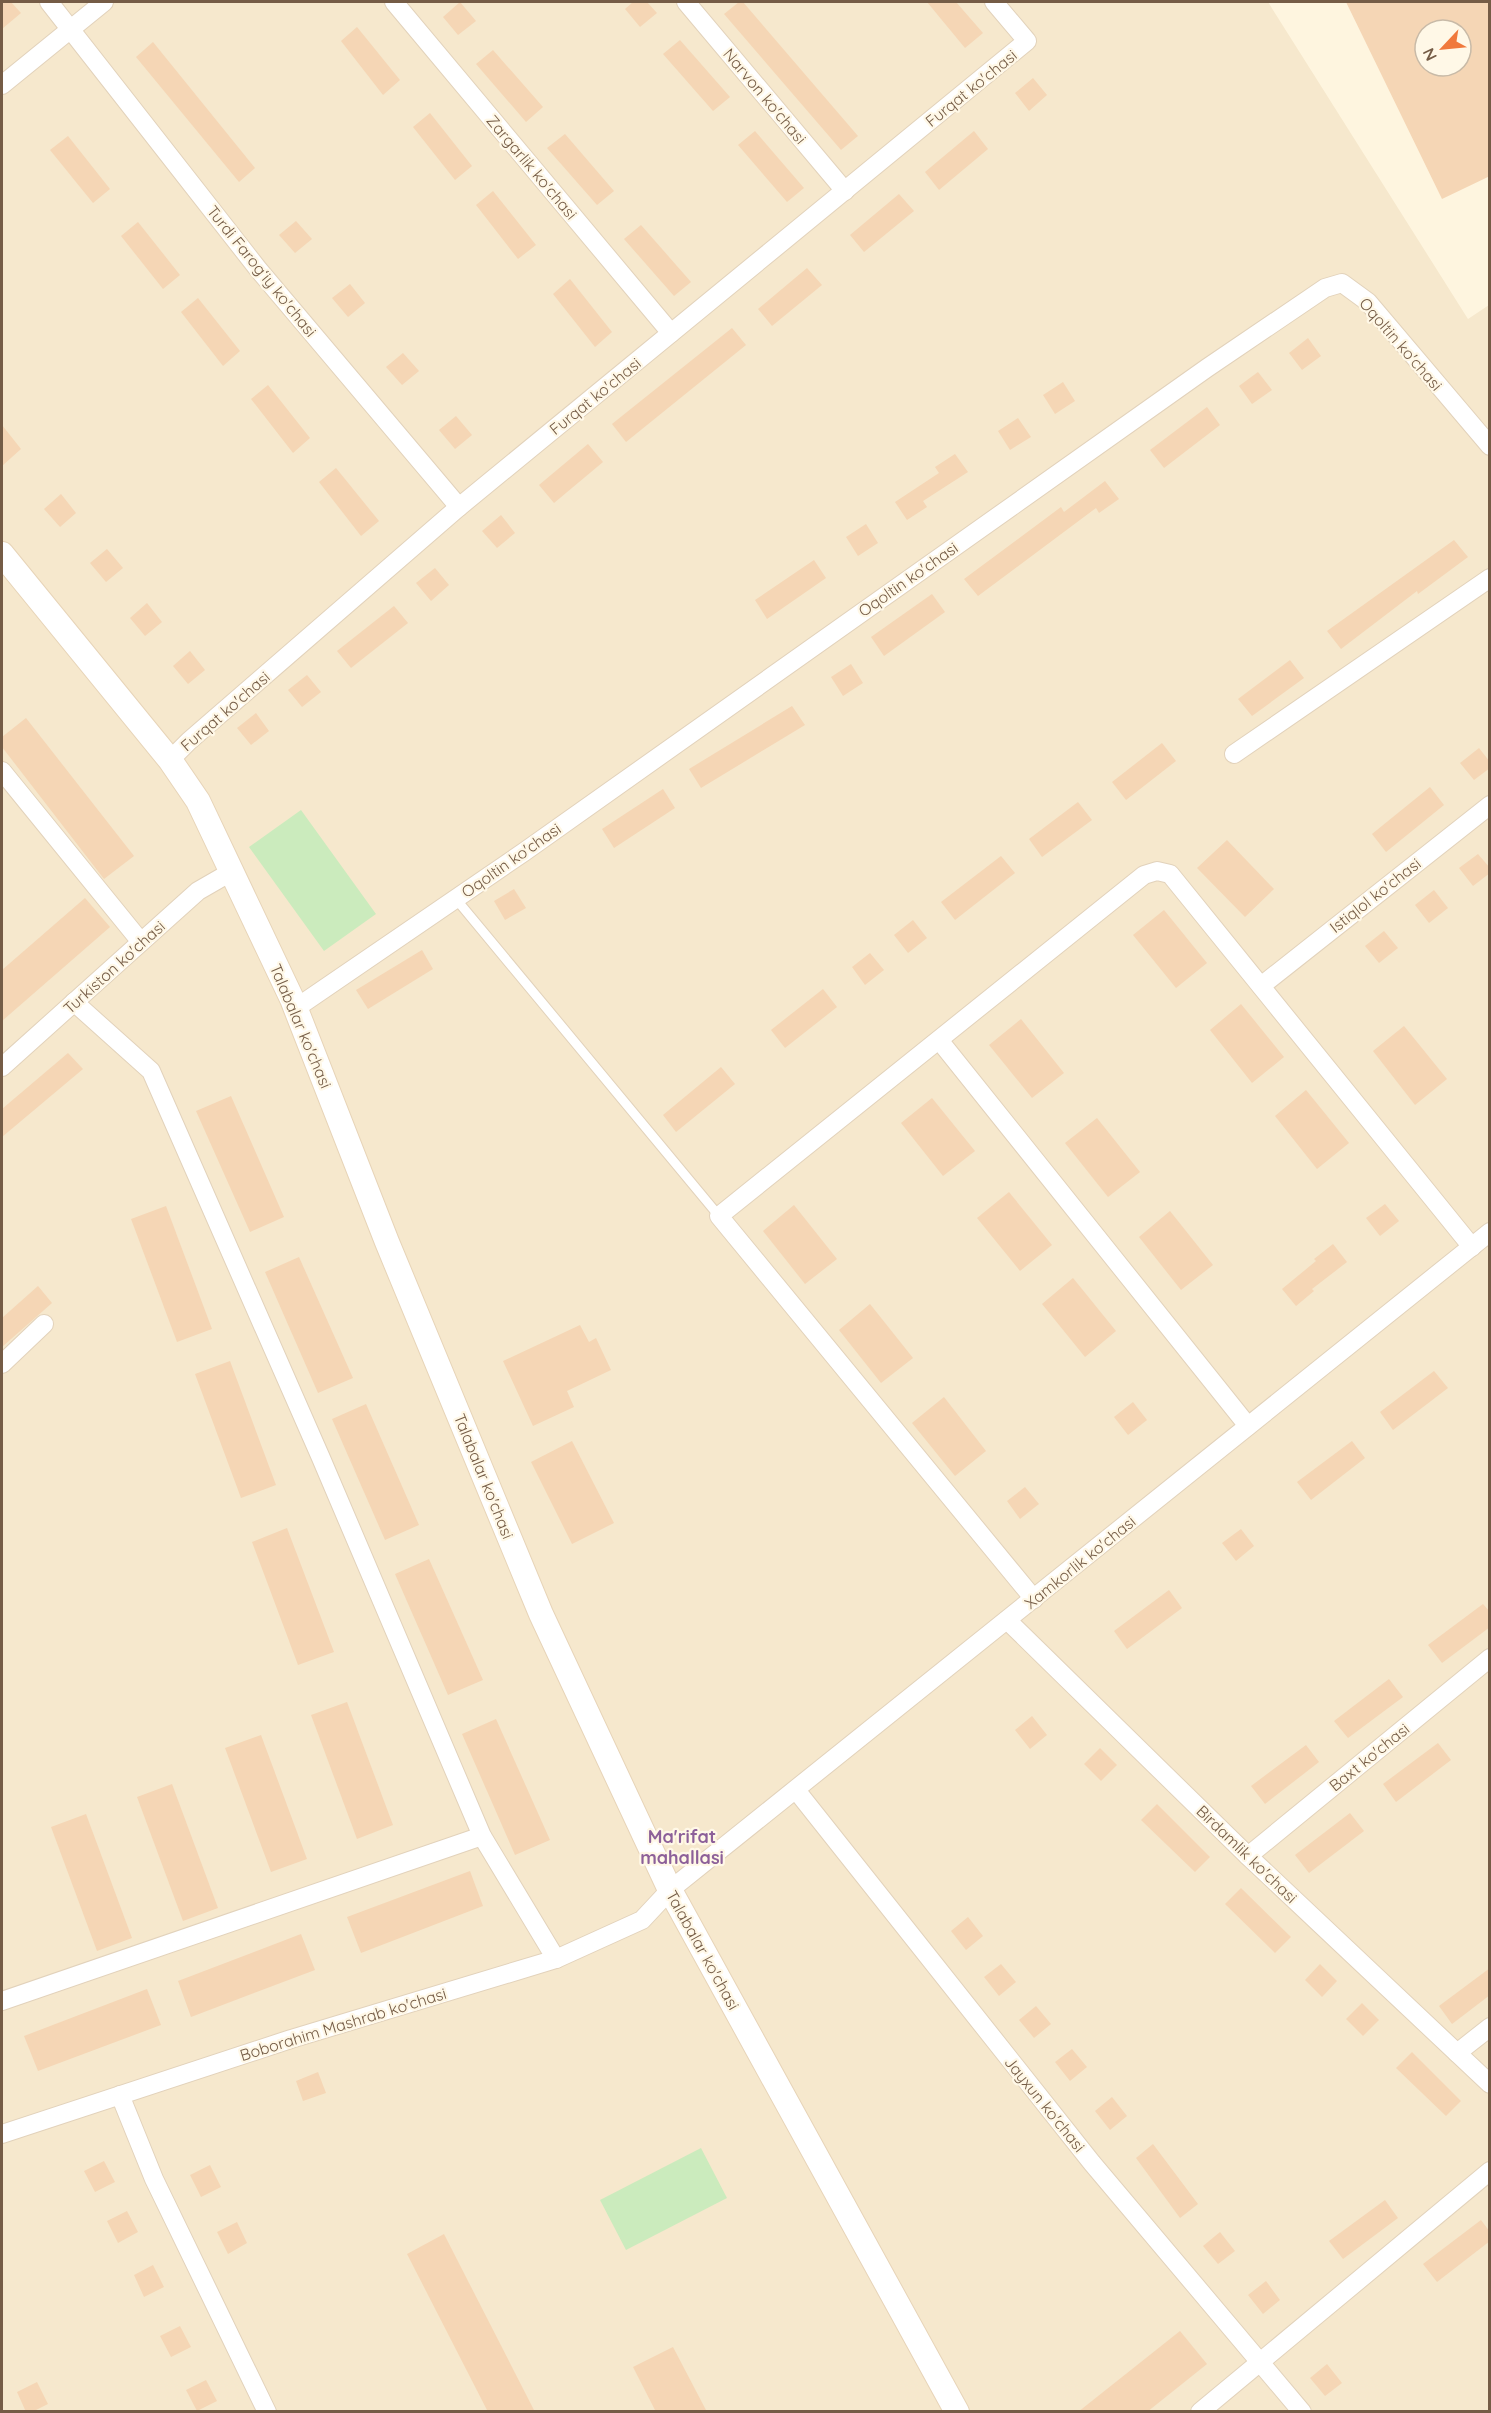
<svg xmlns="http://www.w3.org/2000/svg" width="1491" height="2413" viewBox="0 0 1491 2413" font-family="Quicksand,sans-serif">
  <rect width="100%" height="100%" fill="#fef5df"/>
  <polygon fill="#f6e8cd" points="2,2 1268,2 1468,319 1489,305 1489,2411 2,2412"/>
  <g fill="#cbebbd">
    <polygon points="301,810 376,914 324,951 249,847"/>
    <polygon points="701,2148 727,2198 626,2250 600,2200"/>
  </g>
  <g fill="#f5d6b5" fill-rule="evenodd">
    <polygon points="2,2 11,2 21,13 2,29"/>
    <polygon points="460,2 476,21 458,35 443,17"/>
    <polygon points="633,2 647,2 657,13 640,27 625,9"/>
    <polygon points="739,2 743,2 858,136 841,150 724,14"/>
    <polygon points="927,2 956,2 983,33 965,48"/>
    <path d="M 1346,2 L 1490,2 L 1490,176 L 1442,199 ZM 1425,30 L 1461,30 L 1461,66 L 1425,66 Z"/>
    <polygon points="357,27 400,80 383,95 341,41"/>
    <polygon points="680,40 730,97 713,111 663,54"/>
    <polygon points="153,42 255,168 239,182 136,57"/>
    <polygon points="493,50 543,107 526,122 476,64"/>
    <polygon points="1033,78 1047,95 1029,111 1015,93"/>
    <polygon points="430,113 472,166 455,180 413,127"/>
    <polygon points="755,131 804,188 787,202 738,145"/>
    <polygon points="974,131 988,149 939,190 925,172"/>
    <polygon points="565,134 614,191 597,205 547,148"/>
    <polygon points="68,136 110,189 93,203 50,150"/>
    <polygon points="493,191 536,245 518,259 476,205"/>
    <polygon points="899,194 914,211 864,252 850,235"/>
    <polygon points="296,221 312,239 295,253 279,235"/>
    <polygon points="138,222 180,275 163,289 121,236"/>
    <polygon points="641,225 691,282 674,296 624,239"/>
    <polygon points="807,268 822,285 772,326 758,309"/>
    <polygon points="570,279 612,332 595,347 553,294"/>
    <polygon points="350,284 365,303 348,317 332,298"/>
    <polygon points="198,298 240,351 223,366 181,312"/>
    <polygon points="732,328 746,345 626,442 612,424"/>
    <polygon points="1308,338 1321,356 1302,370 1289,353"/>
    <polygon points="403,353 419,371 402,385 386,367"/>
    <polygon points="1258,372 1272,390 1252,404 1239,386"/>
    <polygon points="1063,382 1075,401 1055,414 1043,395"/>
    <polygon points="268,385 310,438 293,453 251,399"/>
    <polygon points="1207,407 1220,425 1164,468 1150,450"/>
    <polygon points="456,416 472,435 455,449 439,430"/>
    <polygon points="1018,418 1031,437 1010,450 998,431"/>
    <polygon points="2,425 21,449 2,466"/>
    <polygon points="588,444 603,462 554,503 539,485"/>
    <polygon points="955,454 968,472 923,501 927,507 907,520 895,502 939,473 935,467"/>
    <polygon points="336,468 379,521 361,536 319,482"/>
    <polygon points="1105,481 1119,499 1099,513 1096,508 978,596 964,579 1061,507 1064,512"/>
    <polygon points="61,494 76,513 60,527 44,509"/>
    <polygon points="501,515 515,533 497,548 482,531"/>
    <polygon points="866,524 878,543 858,556 846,537"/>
    <polygon points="1454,540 1468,557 1418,594 1417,591 1341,649 1327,631"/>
    <polygon points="107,549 123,568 106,582 90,563"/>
    <polygon points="814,560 826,578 767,619 755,600"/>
    <polygon points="435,568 449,585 431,601 416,583"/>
    <polygon points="932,594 945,612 884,656 871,637"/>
    <polygon points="147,603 162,622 145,636 130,618"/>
    <polygon points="394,606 408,623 351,668 337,651"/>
    <polygon points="190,651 205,670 188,684 173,666"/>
    <polygon points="1290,660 1304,678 1252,716 1238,699"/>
    <polygon points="851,664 863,683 843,696 831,677"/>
    <polygon points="307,675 321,692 302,707 288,690"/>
    <polygon points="792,706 805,725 701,788 689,769"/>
    <polygon points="256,713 269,731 251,745 237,728"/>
    <polygon points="26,718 134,856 104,879 2,747 2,737"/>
    <polygon points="1162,743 1176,761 1126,800 1112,782"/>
    <polygon points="1479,748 1490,762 1490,768 1474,780 1460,763"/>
    <polygon points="1430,787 1444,805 1386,852 1372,834"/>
    <polygon points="663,789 675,808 614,848 602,829"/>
    <polygon points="1078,802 1092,820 1042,857 1029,839"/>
    <polygon points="1227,840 1274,889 1245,917 1197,868"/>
    <polygon points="1478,854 1490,868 1490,873 1473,886 1459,868"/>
    <polygon points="1001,856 1015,873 955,920 941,902"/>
    <polygon points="514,889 526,908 505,920 494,901"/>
    <polygon points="1434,890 1448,908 1429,923 1415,905"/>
    <polygon points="85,898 110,927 2,1021 2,970"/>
    <polygon points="1164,910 1207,963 1176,988 1133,935"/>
    <polygon points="913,920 927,938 908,953 894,935"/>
    <polygon points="1384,931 1398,948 1379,963 1365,946"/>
    <polygon points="422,950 433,969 368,1009 356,990"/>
    <polygon points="870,953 884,970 865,985 852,967"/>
    <polygon points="823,989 837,1007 785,1048 771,1030"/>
    <polygon points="1241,1004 1284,1057 1252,1083 1210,1030"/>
    <polygon points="1021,1019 1064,1073 1032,1098 989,1045"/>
    <polygon points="1404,1026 1447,1079 1415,1105 1373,1051"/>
    <polygon points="68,1053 83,1069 2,1137 2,1109"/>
    <polygon points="721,1067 735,1084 676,1132 663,1115"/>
    <polygon points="1306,1090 1349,1143 1317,1169 1275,1116"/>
    <polygon points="231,1096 284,1217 250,1232 196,1111"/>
    <polygon points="932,1098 975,1151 943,1176 901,1123"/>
    <polygon points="1097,1118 1140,1172 1108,1197 1065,1143"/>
    <polygon points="1009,1192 1052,1245 1020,1271 977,1218"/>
    <polygon points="1385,1204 1399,1221 1380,1236 1366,1218"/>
    <polygon points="794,1205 837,1259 805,1284 763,1231"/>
    <polygon points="166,1206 212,1329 177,1342 131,1219"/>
    <polygon points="1170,1211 1213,1265 1181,1290 1139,1237"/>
    <polygon points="1333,1244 1347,1262 1312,1289 1314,1291 1296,1306 1282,1289 1316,1261 1314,1259"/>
    <polygon points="299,1257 353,1378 318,1393 265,1272"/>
    <polygon points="1073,1278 1116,1331 1085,1357 1042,1304"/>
    <polygon points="38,1286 52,1303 2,1347 2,1318"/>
    <polygon points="870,1304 913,1358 881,1383 839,1330"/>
    <polygon points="580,1325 589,1342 596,1338 611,1370 567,1391 574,1407 533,1426 503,1361"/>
    <polygon points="230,1361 276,1485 241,1498 195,1374"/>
    <polygon points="1434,1371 1448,1388 1393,1430 1380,1412"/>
    <polygon points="944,1397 986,1451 955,1476 912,1423"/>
    <polygon points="1133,1402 1147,1420 1128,1435 1114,1417"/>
    <polygon points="366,1404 419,1525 385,1540 332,1419"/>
    <polygon points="572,1441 614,1523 572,1544 531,1462"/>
    <polygon points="1352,1441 1365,1458 1311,1500 1297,1482"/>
    <polygon points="1025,1487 1039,1504 1020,1519 1007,1501"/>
    <polygon points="287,1528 334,1652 298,1665 252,1542"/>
    <polygon points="1241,1529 1254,1546 1236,1561 1222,1543"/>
    <polygon points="429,1559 483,1680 448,1695 395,1574"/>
    <polygon points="1169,1590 1182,1608 1127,1649 1114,1631"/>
    <polygon points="1483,1604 1490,1612 1490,1627 1442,1663 1428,1645"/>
    <polygon points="1389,1679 1403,1697 1348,1738 1334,1721"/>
    <polygon points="347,1702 393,1825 357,1839 311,1715"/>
    <polygon points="1032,1716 1047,1735 1030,1749 1015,1730"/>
    <polygon points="496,1719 550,1840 515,1855 462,1734"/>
    <polygon points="261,1735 307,1859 271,1872 225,1748"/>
    <polygon points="1438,1743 1451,1760 1396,1802 1383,1784"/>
    <polygon points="1306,1745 1319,1762 1265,1804 1251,1786"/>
    <polygon points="1100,1748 1117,1765 1101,1781 1084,1764"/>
    <polygon points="172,1784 218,1908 183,1921 137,1797"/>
    <polygon points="1157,1804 1210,1857 1195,1872 1141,1820"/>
    <polygon points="1350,1813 1364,1831 1309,1873 1295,1855"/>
    <polygon points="86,1814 132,1938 97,1951 51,1827"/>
    <polygon points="470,1871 483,1906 361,1953 347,1917"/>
    <polygon points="1241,1888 1291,1937 1275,1953 1225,1904"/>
    <polygon points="968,1917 983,1936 966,1950 951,1931"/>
    <polygon points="301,1934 315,1970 191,2017 178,1981"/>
    <polygon points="1001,1964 1016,1982 999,1996 984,1977"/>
    <polygon points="1320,1964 1337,1981 1322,1997 1305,1980"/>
    <polygon points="1490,1968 1490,1995 1452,2024 1439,2006"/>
    <polygon points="147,1989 161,2025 38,2071 24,2036"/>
    <polygon points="1362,2003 1379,2020 1363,2036 1346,2019"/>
    <polygon points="1036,2006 1051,2024 1034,2038 1019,2020"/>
    <polygon points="1072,2049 1087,2067 1070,2081 1055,2062"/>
    <polygon points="1412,2052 1461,2101 1446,2116 1396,2068"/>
    <polygon points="318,2072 326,2093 303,2101 296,2081"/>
    <polygon points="1112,2097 1127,2116 1110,2130 1095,2111"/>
    <polygon points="1153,2144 1198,2204 1180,2218 1136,2158"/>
    <polygon points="104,2161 115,2182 95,2192 84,2171"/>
    <polygon points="210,2165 221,2187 201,2197 190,2175"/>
    <polygon points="1385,2200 1398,2218 1343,2259 1329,2241"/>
    <polygon points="127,2211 138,2232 118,2243 107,2221"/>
    <polygon points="1481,2220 1490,2232 1490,2241 1437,2282 1423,2264"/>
    <polygon points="237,2222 247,2243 228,2254 217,2232"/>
    <polygon points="1220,2232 1235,2251 1218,2264 1203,2246"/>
    <polygon points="444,2234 535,2412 488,2412 407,2254"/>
    <polygon points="153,2265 164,2287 144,2297 134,2275"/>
    <polygon points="1266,2281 1280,2300 1263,2314 1248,2295"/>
    <polygon points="180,2326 191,2347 171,2357 160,2336"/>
    <polygon points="1180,2331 1207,2364 1147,2412 1078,2412"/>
    <polygon points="673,2347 707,2412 656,2412 633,2367"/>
    <polygon points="1327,2364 1342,2383 1325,2396 1310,2378"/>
    <polygon points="206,2380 217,2401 197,2411 186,2390"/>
    <polygon points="37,2382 48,2404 32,2412 26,2412 17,2392"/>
  </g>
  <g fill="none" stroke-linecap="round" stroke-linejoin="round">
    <defs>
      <polyline id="lane" points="456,899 719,1216"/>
      <g id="street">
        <polyline points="49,2 258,269 459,507"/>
        <polyline points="394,2 671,333"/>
        <polyline points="686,2 845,191"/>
        <polyline points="2,85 104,2"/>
        <polyline points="1234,754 1490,578"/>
        <polyline points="170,760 189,741 459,507 1027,41 994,2"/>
        <polyline points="2,771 141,942"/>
        <polyline points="1261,986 1490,805"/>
        <polyline points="74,1002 151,1071 321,1458 482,1836 556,1959"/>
        <polyline points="296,1008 524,852 1207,368 1325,288 1342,283 1368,302 1490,446"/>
        <polyline points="939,1040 1248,1426"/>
        <polyline points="2,1067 198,891 231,872"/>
        <polyline points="2,1364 44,1324"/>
        <polyline points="1034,1599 719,1216 1144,875 1157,871 1170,874 1472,1247"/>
        <polyline points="1007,1620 1248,1856 1490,2084"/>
        <polyline points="796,1790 1092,2163 1302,2412"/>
        <polyline points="1248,1856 1490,1658"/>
        <polyline points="2,2001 482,1836"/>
        <polyline points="1457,2053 1490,2027"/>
        <polyline points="120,2095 154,2179 267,2412"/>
        <polyline points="2,2134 291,2039 556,1959 642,1920 670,1890 1490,1232"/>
        <polyline points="1200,2412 1490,2171"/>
      </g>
      <polyline id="secondary" points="2,554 170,760 198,801 292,999 387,1242 541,1614 670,1890 957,2412"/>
    </defs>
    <use href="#lane" stroke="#e2d2bb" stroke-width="11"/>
    <use href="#street" stroke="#e2d2bb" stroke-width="20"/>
    <use href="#secondary" stroke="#e7d4b8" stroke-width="26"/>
    <use href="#lane" stroke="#fff" stroke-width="9"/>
    <use href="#street" stroke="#fff" stroke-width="18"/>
    <use href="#secondary" stroke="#fff" stroke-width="24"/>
  </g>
  <g text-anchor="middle" stroke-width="4.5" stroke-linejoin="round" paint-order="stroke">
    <g font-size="16" fill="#755c46" stroke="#fff8e7">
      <text transform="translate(971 88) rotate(-39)" y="6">Furqat ko'chasi</text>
      <text transform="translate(765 96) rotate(50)" y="6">Narvon ko'chasi</text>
      <text transform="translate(532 167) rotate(50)" y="6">Zargarlik ko'chasi</text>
      <text transform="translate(262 271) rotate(51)" y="6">Turdi Farog‘iy ko'chasi</text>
      <text transform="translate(1401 344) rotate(49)" y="6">Oqoltin ko'chasi</text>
      <text transform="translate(595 396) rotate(-39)" y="6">Furqat ko'chasi</text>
      <text transform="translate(908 579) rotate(-35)" y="6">Oqoltin ko'chasi</text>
      <text transform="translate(225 711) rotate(-41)" y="6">Furqat ko'chasi</text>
      <text transform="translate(511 860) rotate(-35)" y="6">Oqoltin ko'chasi</text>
      <text transform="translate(1375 895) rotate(-38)" y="6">Istiqlol ko'chasi</text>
      <text transform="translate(114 967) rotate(-42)" y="6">Turkiston ko'chasi</text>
      <text transform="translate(301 1026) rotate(67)" y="6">Talabalar ko'chasi</text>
      <text transform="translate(484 1476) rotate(68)" y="6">Talabalar ko'chasi</text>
      <text transform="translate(1080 1562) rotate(-39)" y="6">Xamkorlik ko'chasi</text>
      <text transform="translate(1369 1757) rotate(-39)" y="6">Baxt ko'chasi</text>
      <text transform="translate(1247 1854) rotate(44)" y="6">Birdamlik ko'chasi</text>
      <text transform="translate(703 1950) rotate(61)" y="6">Talabalar ko'chasi</text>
      <text transform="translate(343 2024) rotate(-17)" y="6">Boborahim Mashrab ko'chasi</text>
      <text transform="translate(1045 2104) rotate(51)" y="6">Jayxun ko'chasi</text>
    </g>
    <g font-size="18" font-weight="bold" fill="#8d6099" stroke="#fff8e7">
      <text x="682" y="1843">Ma'rifat<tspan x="682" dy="21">mahallasi</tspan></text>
    </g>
  </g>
  <rect width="1491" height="2413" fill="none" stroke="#755c46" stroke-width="6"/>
  <g transform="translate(1443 48) rotate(244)"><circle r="28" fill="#fff8e7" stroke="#c8baa7" stroke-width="1.5"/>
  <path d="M0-4.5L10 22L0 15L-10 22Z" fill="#f0793c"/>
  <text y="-9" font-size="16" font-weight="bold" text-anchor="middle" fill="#755c46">N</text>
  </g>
</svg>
